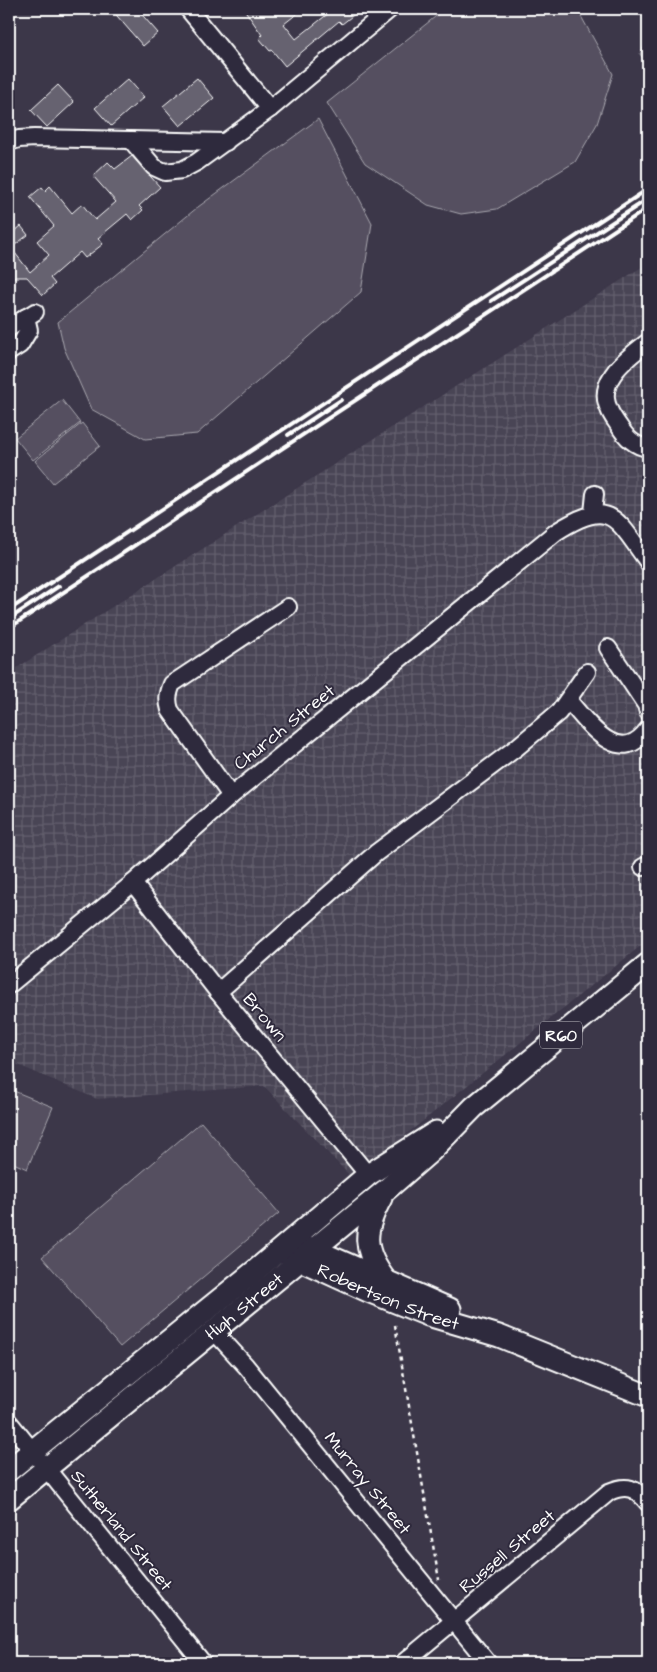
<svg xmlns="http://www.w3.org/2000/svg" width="657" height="1672" viewBox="0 0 657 1672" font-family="'Architects Daughter',sans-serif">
  <defs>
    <pattern id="industrial-grid" width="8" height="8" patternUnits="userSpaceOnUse" patternTransform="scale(1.25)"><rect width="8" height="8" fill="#494455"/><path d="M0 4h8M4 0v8" fill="none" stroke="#64606e"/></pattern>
  </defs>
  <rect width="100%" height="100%" fill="#3c3749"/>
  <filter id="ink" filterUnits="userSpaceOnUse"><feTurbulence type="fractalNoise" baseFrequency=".02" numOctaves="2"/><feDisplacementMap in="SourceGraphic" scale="10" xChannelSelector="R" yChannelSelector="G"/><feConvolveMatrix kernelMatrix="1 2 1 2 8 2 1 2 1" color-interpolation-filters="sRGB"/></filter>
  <g filter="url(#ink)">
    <polygon fill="url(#industrial-grid)" points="648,263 648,940 352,1178 264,1086 97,1099 9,1061 9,673"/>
    <g fill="#555060" stroke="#aaa8b0">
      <polygon points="445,9 577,9 613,74 597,124 575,162 497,209 461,214 428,205 365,163 327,103"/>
      <polygon points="318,119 372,223 361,292 197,434 145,439 91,409 64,348 58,322 198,207"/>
      <polygon points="62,400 80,423 33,460 15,438"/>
      <polygon points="82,423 100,446 53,483 35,461"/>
      <polygon points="9,1089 53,1107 27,1169 9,1161"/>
      <polygon points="201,1122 279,1213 120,1347 42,1257"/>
    </g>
    <polygon fill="#797682" stroke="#afadb4" points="648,39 648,66 640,54"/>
    <g fill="#666270" stroke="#fff">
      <polygon points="111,9 137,9 158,33 143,46"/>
      <polygon points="244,9 303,9 284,24 296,39 334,9 361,9 342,24 339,21 285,66 272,50 270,51 259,38 262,35"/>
      <polygon points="197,78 214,98 180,126 163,106"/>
      <polygon points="128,79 144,97 111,126 95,108"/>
      <polygon points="58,85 74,102 47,127 31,110"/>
      <polygon points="132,156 160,187 139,206 143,210 132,220 127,214 98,238 103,244 85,258 80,252 50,278 55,284 43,295 27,277 9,277 9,236 21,226 28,235 11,248 30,272 49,255 37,241 54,226 30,197 42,187 45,191 50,186 72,213 82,204 95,220 116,202 93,176 108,162 115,169"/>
    </g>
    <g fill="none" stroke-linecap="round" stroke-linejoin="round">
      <defs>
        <g id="minor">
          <polyline points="188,9 270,109"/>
          <polyline points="131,140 154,167 165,172 182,170 197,162 270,109 390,9"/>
          <polyline points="9,142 19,139 34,138 226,142"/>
          <polyline points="9,328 35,312"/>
          <path d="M 648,342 C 629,356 595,381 609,409 C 611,415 615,420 619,426 C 626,437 634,446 648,448"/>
          <polyline points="9,352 20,345 29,330 26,317"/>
          <polyline points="593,513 595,494"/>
          <polyline points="608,648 646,705 648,712"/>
          <path d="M 568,700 C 588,723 619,769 648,729"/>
          <path d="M 231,796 L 170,710 C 167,700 168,694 172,684 L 288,607"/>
          <polyline points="643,867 648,865"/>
          <polyline points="133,883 218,992 368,1175"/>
          <path d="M 9,985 L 133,883 L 231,796 L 556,532 C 611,497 615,517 648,562"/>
          <polyline points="218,992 376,853 516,748 559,712 587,672"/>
          <polyline points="214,1331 246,1366 488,1663"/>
          <polyline points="9,1422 203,1663"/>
          <path d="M 403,1663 L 609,1492 C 627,1484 636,1488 648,1503"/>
        </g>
        <g id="major">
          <path d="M 381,1198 C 363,1231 362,1250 386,1281"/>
          <polyline points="308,1247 450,1309"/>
          <path id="s1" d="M 289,1255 L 368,1291 L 428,1315 L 499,1336 L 648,1396"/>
          <polyline points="9,1470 255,1271 368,1175 436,1132"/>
          <path id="s2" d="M 9,1499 L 387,1189 L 432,1150 L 474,1107 L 648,964"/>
        </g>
      </defs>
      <use href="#minor" stroke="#fff" stroke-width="20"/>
      <use href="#major" stroke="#fff" stroke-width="25"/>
      <polyline stroke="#fff" stroke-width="2.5" stroke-dasharray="4 4" stroke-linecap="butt" points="395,1325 439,1580"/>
      <use href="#minor" stroke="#2f2a3d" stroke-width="16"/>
      <use href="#major" stroke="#2f2a3d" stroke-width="21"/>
      <g stroke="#fff" stroke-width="4">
        <polyline points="491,301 648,199"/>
        <polyline points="288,435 341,400"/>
        <polyline points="9,610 648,189"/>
        <polyline points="9,619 59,586"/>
        <polyline points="9,628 648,208"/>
      </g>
    </g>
  </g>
  <g text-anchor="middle" stroke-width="4" stroke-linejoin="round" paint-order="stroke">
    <rect fill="#2f2a3d" stroke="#c1bfc5" stroke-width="1" x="540" y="1021.5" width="42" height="27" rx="4"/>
    <g font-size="16" font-weight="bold" fill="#fff">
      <text x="561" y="1041">R60</text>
    </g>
    <g font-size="18" fill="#fff" stroke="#2f2a3d">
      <text transform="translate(284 727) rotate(-39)" y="6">Church Street</text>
      <text transform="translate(265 1017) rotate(50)" y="6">Brown</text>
      <text dy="6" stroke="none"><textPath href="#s1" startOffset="108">Robertson Street</textPath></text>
      <text dy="6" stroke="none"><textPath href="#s2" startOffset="304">High Street</textPath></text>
      <text transform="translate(368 1483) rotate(51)" y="6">Murray Street</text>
      <text transform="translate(122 1530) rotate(51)" y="6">Sutherland Street</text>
      <text transform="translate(507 1551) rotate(-40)" y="6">Russell Street</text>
    </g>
  </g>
  <rect width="657" height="1672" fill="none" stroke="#2f2a3d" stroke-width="30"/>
  <rect x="15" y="15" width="627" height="1642" fill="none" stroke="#fff" stroke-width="2" filter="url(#ink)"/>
</svg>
